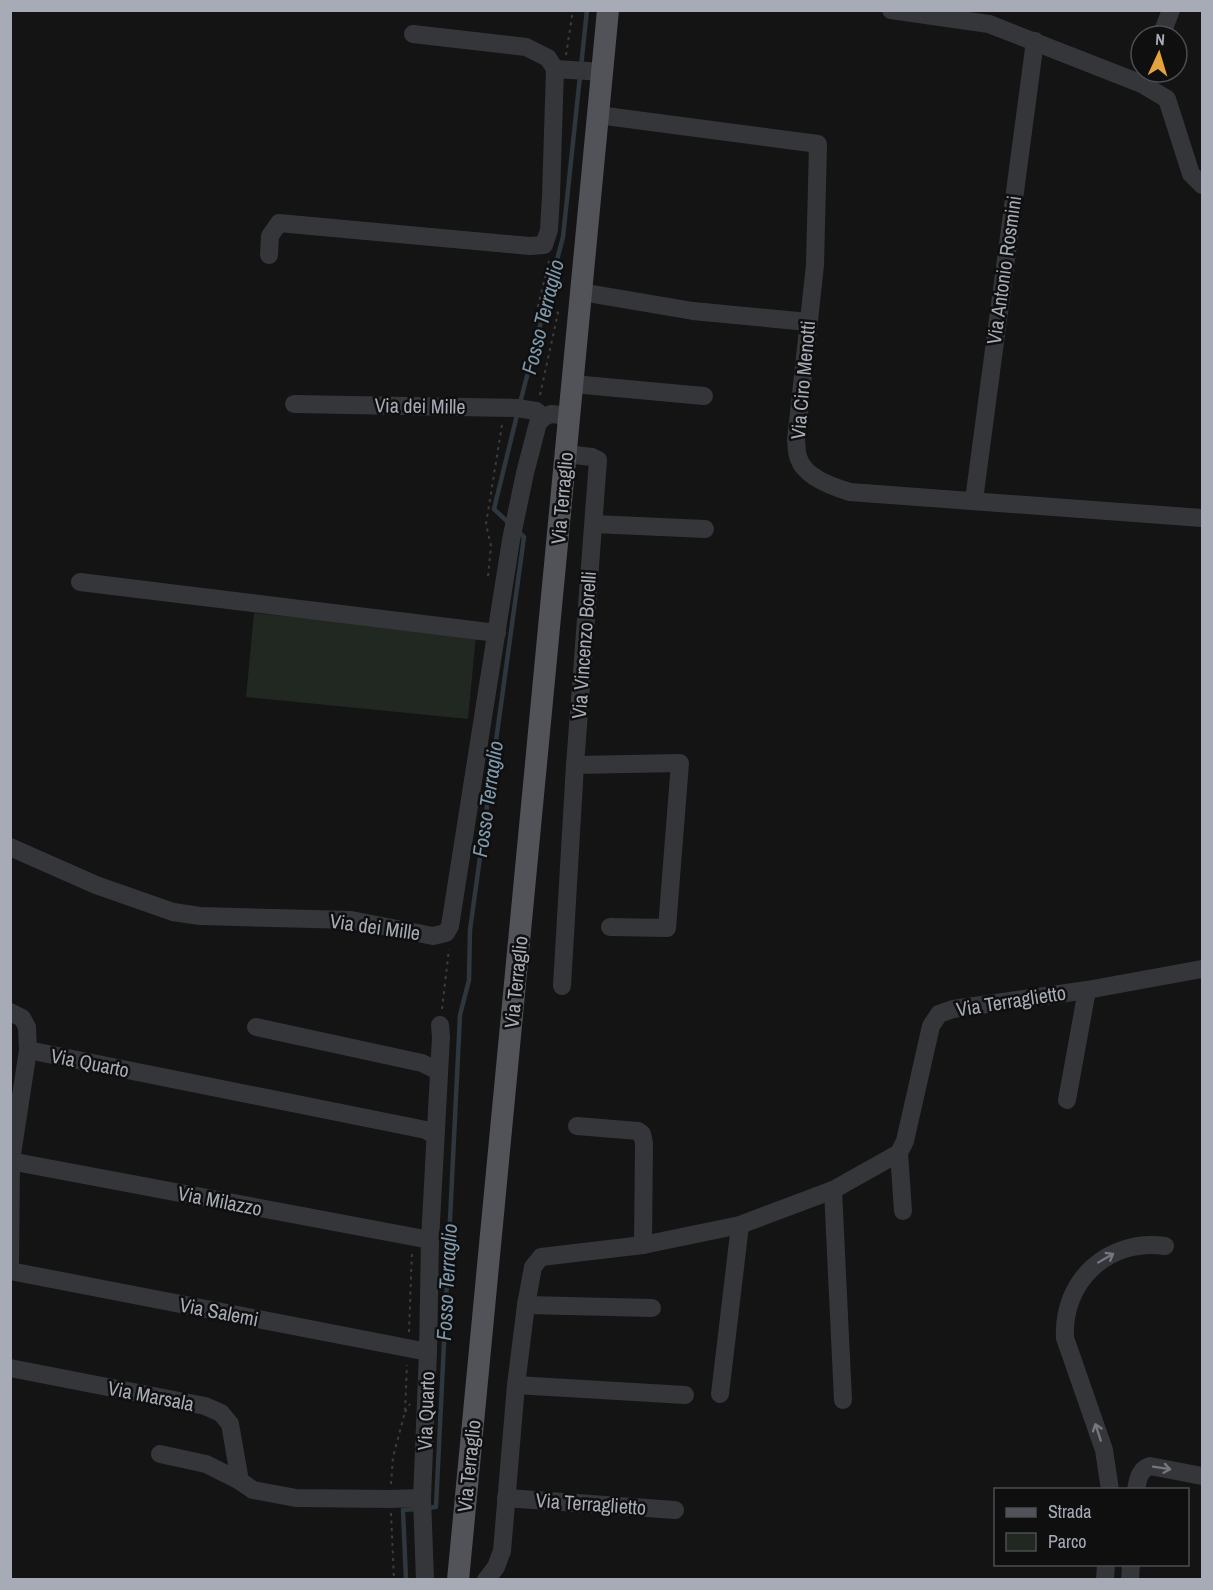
<svg xmlns="http://www.w3.org/2000/svg" width="1213" height="1590" viewBox="0 0 1213 1590" font-family="'Archivo Narrow',sans-serif">
  <rect width="100%" height="100%" fill="#141415"/>
  <polygon fill="#202821" points="254,613 476,635 468,719 246,697"/>
  <g fill="none" stroke-linecap="round" stroke-linejoin="round">
    <g stroke="#2e373d" stroke-width="4.5">
      <polyline points="581,67 587,10"/>
      <polyline points="520,403 563,237 580,76"/>
      <polyline points="510,524 494,509 518,411"/>
      <polyline points="426,1508 436,1507 460,1015 469,980 470,930 524,537 519,532"/>
      <polyline points="406,1580 403,1510 417,1509"/>
    </g>
    <g stroke="#3b3d41" stroke-width="2" stroke-dasharray="3 4.5" stroke-linecap="butt">
      <polyline points="566,55 573,10"/>
      <polyline points="540,395 558,313 556,310 538,306 549,261"/>
      <polyline points="488,576 491,546 486,524 502,425"/>
      <polyline points="442,1009 449,949"/>
      <polyline points="409,1332 412,1251"/>
      <polyline points="405,1412 410,1404"/>
      <polyline points="391,1484 393,1457 405,1412 407,1365"/>
      <polyline points="391,1513 394,1580"/>
    </g>
    <g stroke="#35363a" stroke-width="18">
      <polyline points="891,10 989,24 1142,84 1167,99 1191,174 1202,185"/>
      <polyline points="1161,36 1171,10"/>
      <polyline points="555,69 603,72"/>
      <path d="M 598,115 L 818,144 L 815,265 L 796,440 C 797,446 796,453 799,459 C 805,477 833,487 850,492 L 1202,518"/>
      <polyline points="269,255 270,236 279,223 530,246 544,245 549,230 551,196 555,69 548,58 526,47 413,34"/>
      <polyline points="581,292 693,311 808,322"/>
      <polyline points="573,384 704,396"/>
      <polyline points="294,404 517,408 536,411 544,417"/>
      <polyline points="974,500 1035,41"/>
      <polyline points="594,524 705,529"/>
      <polyline points="80,582 497,633"/>
      <polyline points="575,765 680,763 667,928 610,927"/>
      <polyline points="10,847 96,885 173,912 200,916 351,920 433,936 446,933 450,926 511,540 525,473 538,423 544,417 551,414 570,416"/>
      <polyline points="562,986 575,765 598,460 592,457 566,454"/>
      <polyline points="10,1012 22,1018 27,1027 28,1050 11,1161 10,1263"/>
      <polyline points="256,1027 422,1063 438,1071"/>
      <polyline points="28,1050 426,1130 434,1135"/>
      <polyline points="1067,1100 1087,990"/>
      <polyline points="577,1126 638,1131 642,1134 644,1143 643,1245"/>
      <polyline points="899,1153 903,1211"/>
      <polyline points="10,1161 430,1240"/>
      <polyline points="833,1190 843,1400"/>
      <polyline points="10,1271 428,1352"/>
      <polyline points="526,1305 652,1308"/>
      <polyline points="10,1368 205,1406 221,1413 230,1424 240,1481 253,1490 296,1498 390,1499 422,1498"/>
      <polyline points="516,1385 685,1395"/>
      <polyline points="720,1394 740,1225"/>
      <polyline points="160,1454 206,1464 240,1481"/>
      <path d="M 1110,1490 L 1104,1450 L 1065,1338 C 1062,1281 1108,1238 1165,1246"/>
      <path d="M 1136,1490 C 1138,1479 1139,1470 1150,1466 L 1202,1476"/>
      <polyline points="506,1498 675,1510"/>
      <polyline points="425,1580 422,1498 428,1352 430,1240 441,1037 440,1025"/>
      <polyline points="486,1580 496,1567 502,1551 516,1385 526,1305 533,1267 541,1257 643,1245 740,1225 833,1190 899,1153 905,1141 931,1026 939,1014 953,1009 1087,990 1202,969"/>
      <polyline points="1105,1580 1106,1564"/>
      <polyline points="1130,1580 1131,1564"/>
    </g>
    <polyline stroke="#515359" stroke-width="22" points="458,1580 608,10"/>
  </g>
  <defs><path id="oneway-shaft" d="M-6 0H5M1.5-3L5.5 0L1.5 3" fill="none" stroke-width="1.6" stroke-linecap="round" stroke-linejoin="round" transform="scale(1.5)"/></defs>
  <g stroke="#73767e">
    <use href="#oneway-shaft" transform="translate(1106 1258) rotate(-30)"/>
    <use href="#oneway-shaft" transform="translate(1098 1432) rotate(-108)"/>
    <use href="#oneway-shaft" transform="translate(1162 1468) rotate(9)"/>
  </g>
  <g text-anchor="middle" stroke-width="5" stroke-linejoin="round" paint-order="stroke">
    <g font-size="20" fill="#a6abb5" stroke="#0f0f10">
      <text transform="translate(1004 270) rotate(-82)" y="7">Via Antonio Rosmini</text>
      <text transform="translate(803 380) rotate(-85)" y="7">Via Ciro Menotti</text>
      <text transform="translate(420 406) rotate(1)" y="7">Via dei Mille</text>
      <text transform="translate(562 498) rotate(-85)" y="7">Via Terraglio</text>
      <text transform="translate(584 645) rotate(-86)" y="7">Via Vincenzo Borelli</text>
      <text transform="translate(375 927) rotate(8)" y="7">Via dei Mille</text>
      <text transform="translate(516 982) rotate(-84)" y="7">Via Terraglio</text>
      <text transform="translate(1011 1001) rotate(-9)" y="7">Via Terraglietto</text>
      <text transform="translate(90 1063) rotate(11)" y="7">Via Quarto</text>
      <text transform="translate(220 1201) rotate(11)" y="7">Via Milazzo</text>
      <text transform="translate(219 1312) rotate(11)" y="7">Via Salemi</text>
      <text transform="translate(151 1396) rotate(11)" y="7">Via Marsala</text>
      <text transform="translate(426 1411) rotate(-88)" y="7">Via Quarto</text>
      <text transform="translate(469 1466) rotate(-84)" y="7">Via Terraglio</text>
      <text transform="translate(591 1504) rotate(4)" y="7">Via Terraglietto</text>
    </g>
    <g font-size="21" font-style="italic" fill="#7f9aad" stroke="#0f0f10">
      <text transform="translate(543 317) rotate(-76)" y="7">Fosso Terraglio</text>
      <text transform="translate(488 799) rotate(-82)" y="7">Fosso Terraglio</text>
      <text transform="translate(447 1282) rotate(-87)" y="7">Fosso Terraglio</text>
    </g>
  </g>
  <rect width="1213" height="1590" fill="none" stroke="#a6abb5" stroke-width="24"/>
  <rect x="994" y="1488" width="195" height="78" fill="#0f0f10" stroke="#4b4d52" stroke-width="1.5"/>
  <rect x="1006" y="1508" width="30" height="9" fill="#515359" stroke="#4b4d52" stroke-width="1.5"/>
  <text x="1048" y="1518" font-size="18" fill="#a6abb5">Strada</text>
  <rect x="1006" y="1533" width="30" height="18" fill="#202821" stroke="#4b4d52" stroke-width="1.5"/>
  <text x="1048" y="1548" font-size="18" fill="#a6abb5">Parco</text>
  <g transform="translate(1159 54) rotate(4)"><circle r="28" fill="#0f0f10" stroke="#4b4d52" stroke-width="1.5"/>
  <path d="M0-4.5L10 22L0 15L-10 22Z" fill="#e4a43d"/>
  <text y="-9" font-size="16" font-weight="bold" text-anchor="middle" fill="#a6abb5">N</text>
  </g>
</svg>
